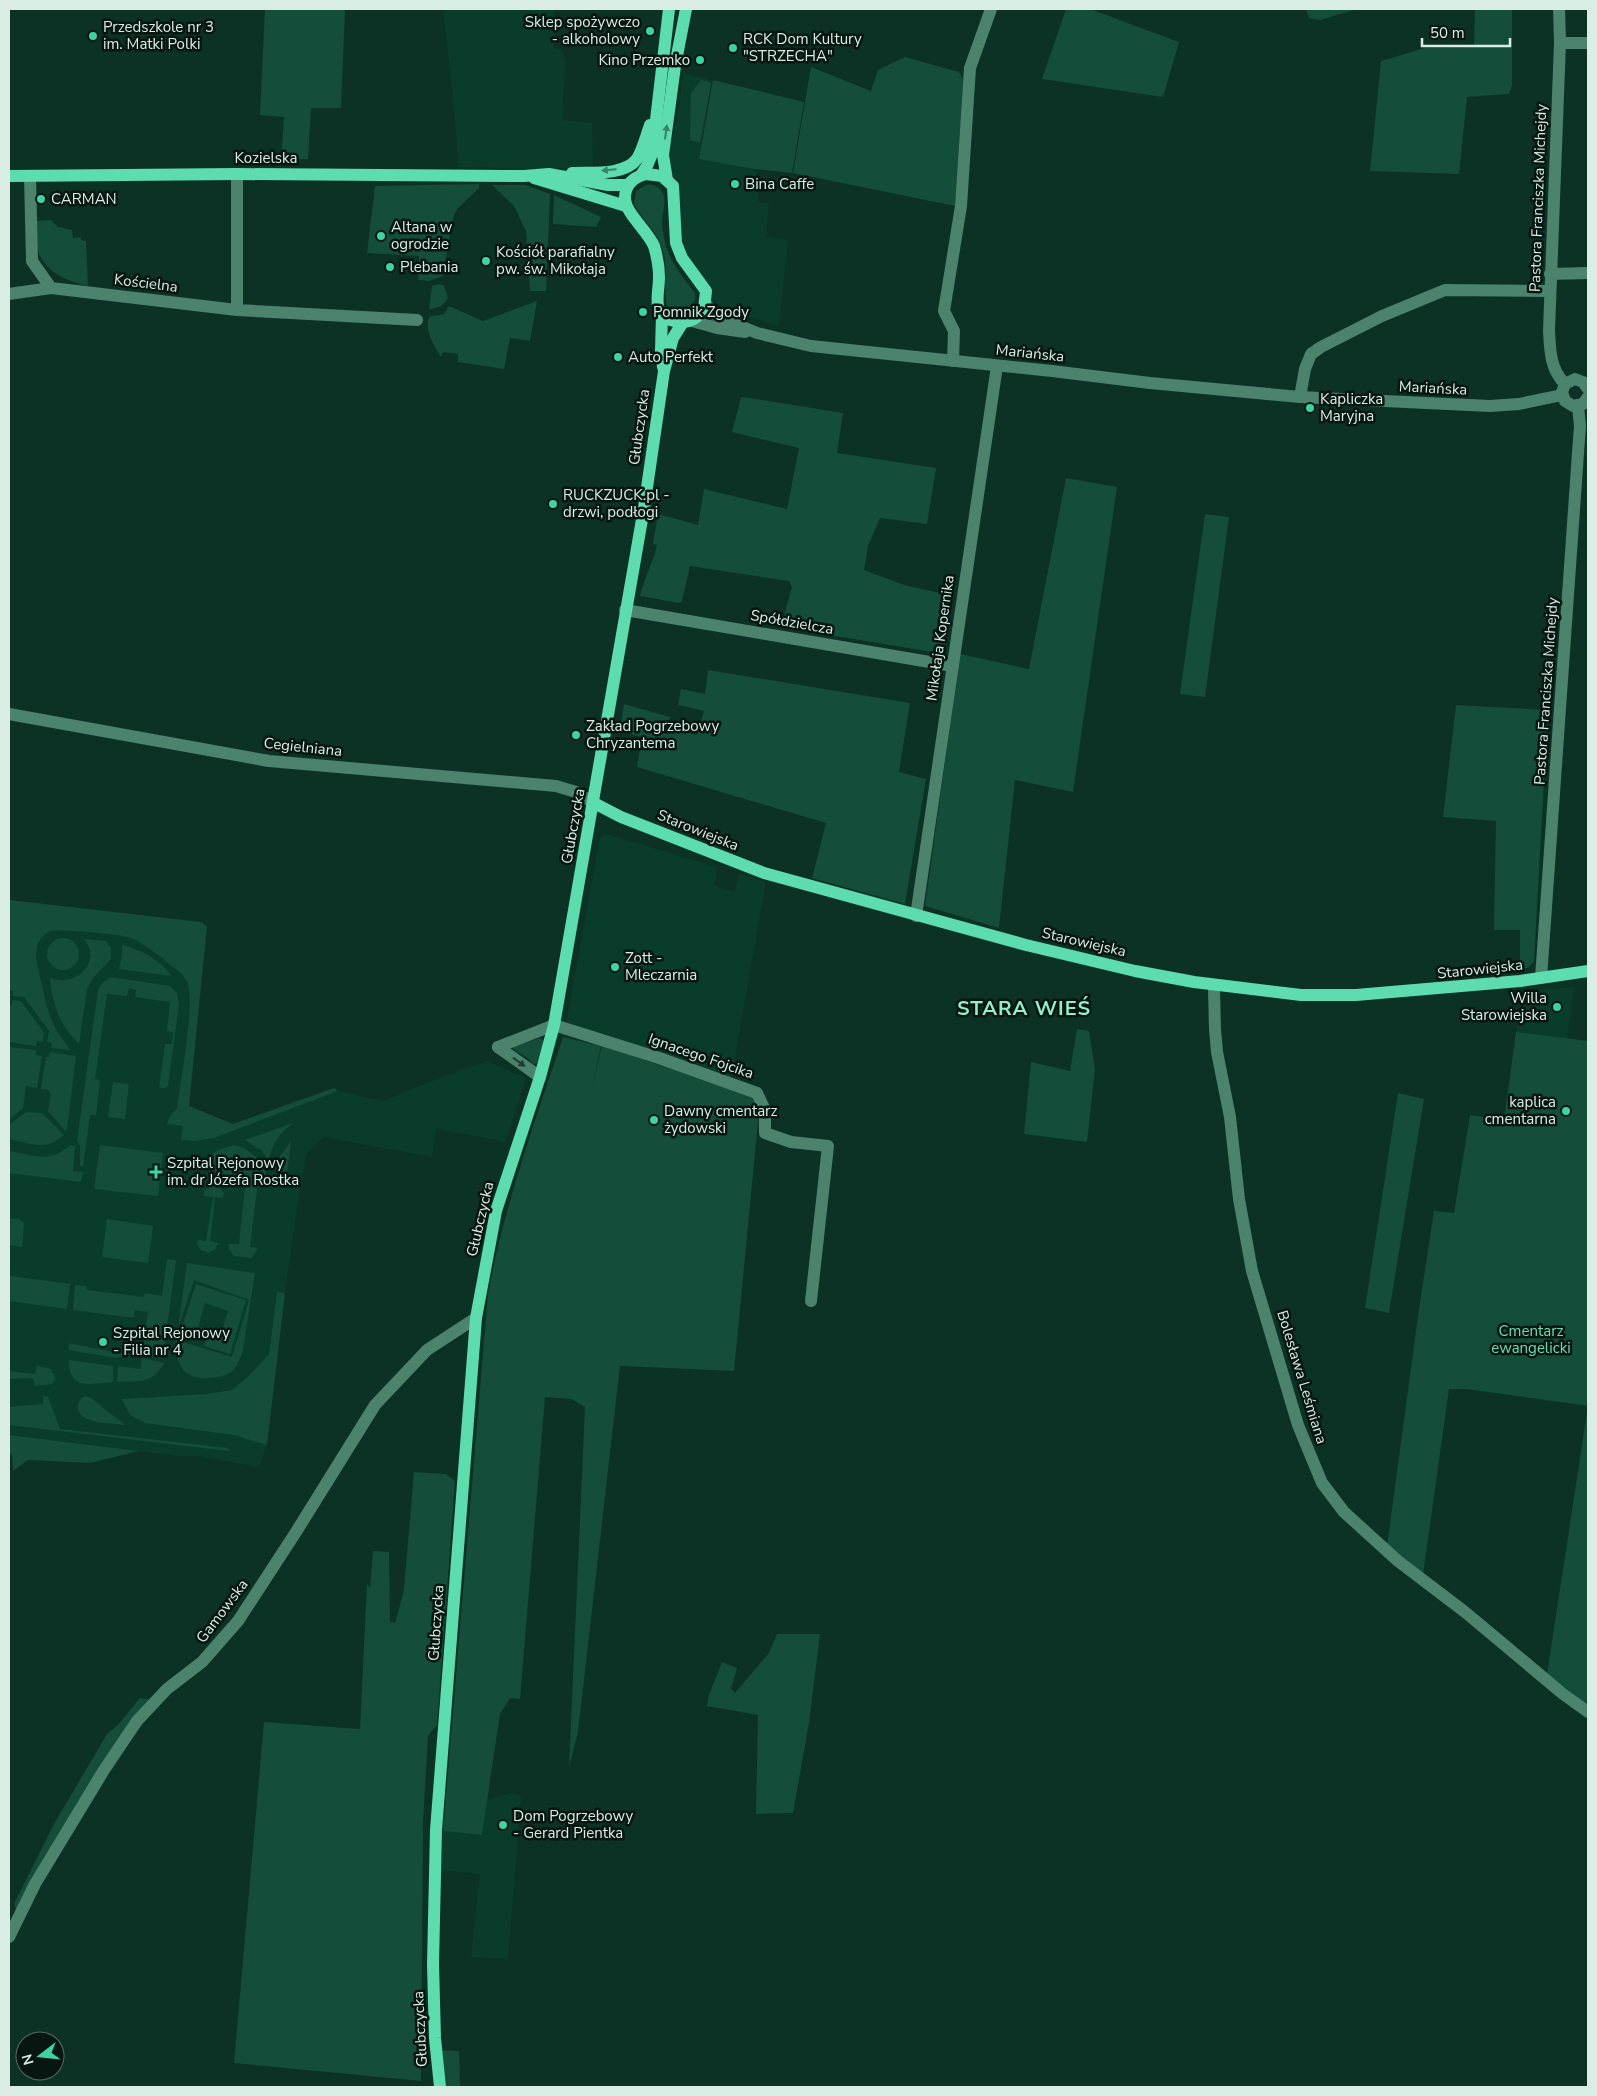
<svg xmlns="http://www.w3.org/2000/svg" width="1597" height="2096" viewBox="0 0 1597 2096" font-family="'Nunito Sans',sans-serif">
  <rect width="100%" height="100%" fill="#0c3225"/>
  <g fill="#0a3c2c">
    <polygon points="443,9 554,9 554,48 562,49 565,61 562,120 592,123 593,167 544,169 458,167 454,104"/>
    <polygon points="683,73 712,80 699,158 757,170 758,203 769,203 766,237 788,240 779,326 726,310 723,306 711,299 687,256 679,233 679,188 670,169 670,147 679,109"/>
    <polygon points="606,834 717,867 714,886 735,892 739,874 766,882 731,1079 566,1024 600,838"/>
    <polygon points="9,900 201,922 207,926 204,958 182,1112 228,1131 338,1091 383,1101 444,1076 487,1061 526,1078 505,1143 493,1139 436,1129 432,1157 323,1137 307,1153 300,1187 285,1293 277,1293 269,1354 267,1445 259,1467 197,1456 177,1456 9,1435"/>
    <polygon points="1574,987 1567,1039 1516,1032 1521,991"/>
    <polygon points="512,1793 521,1796 508,1959 471,1957 480,1874 441,1870 443,1831 482,1835 487,1800"/>
  </g>
  <g fill="#144d3a">
    <polygon points="265,9 345,9 341,108 311,108 308,159 281,160 284,117 260,115"/>
    <polygon points="1066,9 1090,9 1179,42 1163,97 1042,79"/>
    <polygon points="1306,9 1357,9 1320,20 1309,18"/>
    <polygon points="1475,9 1512,9 1512,85 1509,94 1467,97 1459,174 1370,171 1381,61 1425,48 1474,47"/>
    <polygon points="905,57 959,72 963,79 955,206 793,173 811,67 871,91 878,70"/>
    <polygon points="701,80 707,81 711,84 700,143 690,140 691,93"/>
    <polygon points="713,80 804,102 792,173 754,169 699,159"/>
    <polygon points="479,184 479,188 457,209 453,218 443,276 429,281 418,280 419,256 367,253 375,186"/>
    <polygon points="492,185 525,185 550,194 546,291 530,291 526,231 514,206"/>
    <path d="M 646,185 C 652,184 660,186 663,193 C 667,202 662,214 662,224 C 665,255 676,269 695,293 C 696,303 692,311 681,314 L 669,310 C 661,293 669,271 663,251 C 657,230 643,221 634,204 L 636,191 Z"/>
    <polygon points="554,195 601,217 596,227 553,224"/>
    <path d="M 51,220 L 58,227 L 72,230 L 73,238 L 81,237 L 81,240 L 86,241 L 88,286 C 66,281 44,272 37,248 C 35,240 35,230 34,221 Z"/>
    <path d="M 440,284 L 444,286 L 448,298 C 444,305 437,309 429,309 L 432,286 Z"/>
    <path d="M 537,301 L 530,341 L 510,338 L 504,369 L 458,362 L 458,354 L 443,352 L 441,357 C 434,346 424,330 429,317 L 444,314 L 449,306 L 483,321 Z"/>
    <path d="M 743,397 L 843,413 L 837,453 L 936,468 L 927,524 L 880,518 L 868,546 L 864,570 L 904,585 L 953,596 L 944,654 L 781,627 L 792,587 L 789,581 L 690,566 L 682,601 L 679,603 L 640,596 C 644,578 653,563 657,545 L 653,544 L 658,514 L 698,525 L 704,489 L 787,509 L 799,448 L 732,432 L 741,398 Z"/>
    <polygon points="1066,478 1117,487 1073,792 1015,780 999,928 925,906 960,654 1029,669"/>
    <polygon points="1205,514 1229,517 1205,697 1180,694"/>
    <polygon points="708,670 910,703 899,772 926,779 905,904 812,878 826,823 637,767 642,737 620,731 624,704 670,717 668,727 697,735 704,711 678,705 681,689 705,694"/>
    <polygon points="1456,705 1548,710 1534,961 1528,968 1520,969 1520,930 1494,930 1496,821 1443,817"/>
    <path d="M 9,900 L 201,922 L 207,926 L 189,1106 L 233,1124 L 334,1088 L 338,1091 L 214,1138 L 194,1141 L 181,1140 L 183,1126 L 167,1124 L 171,1114 L 177,1109 C 180,1082 196,1003 187,981 C 182,971 144,944 134,939 C 123,934 62,929 51,931 C 48,932 43,936 41,938 C 31,951 39,971 42,985 C 48,1013 52,1028 71,1050 L 51,1048 L 52,1043 L 47,1042 L 49,1031 L 24,997 L 13,996 L 13,991 L 9,990 Z"/>
    <circle cx="63" cy="954" r="16"/>
    <path d="M 84,939 L 106,941 L 111,948 L 111,959 L 93,978 L 87,989 L 79,1044 C 60,1025 53,1006 50,980 L 51,978 C 78,988 102,960 84,939 Z"/>
    <path d="M 122,945 C 139,949 162,960 171,976 L 119,969 L 122,955 Z"/>
    <polygon points="111,977 170,986 177,993 179,1004 168,1086 165,1088 159,1088 165,1044 172,1044 173,1032 167,1031 170,1002 135,997 136,990 129,988 127,996 107,994 95,1079 100,1080 96,1115 90,1115 83,1167 80,1166 80,1146 77,1141 98,990 102,983"/>
    <polygon points="12,1000 21,1001 44,1033 43,1042 37,1041 36,1046 9,1042 9,1006 12,1006"/>
    <polygon points="1077,1029 1089,1031 1095,1069 1087,1142 1024,1134 1031,1062 1070,1071"/>
    <polygon points="1516,1032 1588,1041 1588,1705 1547,1674 1588,1406 1466,1389 1449,1389 1423,1575 1387,1546 1418,1316 1434,1211 1454,1213 1470,1115 1504,1120"/>
    <path d="M 563,1037 L 601,1046 L 592,1089 L 602,1046 L 755,1097 L 759,1107 L 758,1122 L 734,1371 L 620,1366 L 578,1732 L 569,1767 L 585,1407 L 571,1399 L 545,1397 L 520,1699 L 510,1698 L 500,1714 L 482,1835 L 443,1831 L 488,1294 C 504,1206 535,1122 563,1037 Z"/>
    <polygon points="540,1038 544,1041 537,1063 533,1065 529,1059 513,1049 513,1047"/>
    <polygon points="9,1047 36,1050 36,1055 42,1056 37,1088 26,1086 23,1108 9,1120"/>
    <polygon points="50,1052 76,1056 67,1129 65,1131 48,1111 51,1094 48,1090 41,1089 46,1057 49,1057"/>
    <polygon points="113,1082 129,1084 125,1119 108,1117"/>
    <polygon points="1398,1093 1424,1099 1389,1313 1365,1308"/>
    <path d="M 26,1112 L 42,1113 L 64,1135 C 47,1152 30,1143 9,1139 L 9,1125 Z"/>
    <path d="M 293,1123 C 279,1134 272,1143 269,1161 L 261,1150 L 245,1140 Z"/>
    <polygon points="291,1141 286,1183 278,1182 280,1156"/>
    <path d="M 70,1145 L 75,1146 L 73,1171 L 83,1172 L 81,1182 L 9,1173 L 9,1151 C 34,1155 50,1164 70,1145 Z"/>
    <polygon points="100,1145 163,1153 158,1196 94,1189"/>
    <path d="M 234,1145 C 250,1148 267,1164 267,1181 L 258,1181 L 250,1247 L 258,1248 L 252,1258 L 234,1256 L 229,1249 L 229,1244 L 239,1244 L 246,1178 L 217,1175 L 209,1158 L 216,1151 Z"/>
    <polygon points="210,1186 219,1187 224,1193 223,1198 215,1197 210,1241 218,1243 215,1249 209,1253 201,1250 197,1244 198,1240 206,1241 213,1197 204,1196 204,1191"/>
    <polygon points="9,1219 19,1219 24,1223 22,1247 9,1245"/>
    <polygon points="107,1219 153,1226 148,1263 102,1257"/>
    <polygon points="167,1259 176,1260 163,1357 160,1358 142,1354 148,1312 135,1310 134,1318 73,1310 75,1285 86,1286 87,1290 144,1297 145,1293 162,1296"/>
    <path d="M 187,1263 L 255,1273 L 243,1350 C 237,1372 229,1377 207,1378 C 184,1380 174,1362 176,1340 L 232,1357 L 249,1300 L 194,1280 L 178,1329 Z"/>
    <polygon points="9,1276 70,1284 67,1309 9,1301"/>
    <polygon points="196,1284 246,1300 230,1354 204,1346 209,1331 221,1334 228,1311 205,1303 197,1331 191,1335 180,1333"/>
    <polygon points="277,1292 285,1293 267,1445 234,1435 145,1423 130,1415 122,1399 207,1394 232,1390 249,1376 269,1354"/>
    <polygon points="69,1343 128,1355 115,1358 69,1350"/>
    <path d="M 142,1358 L 164,1363 C 153,1384 138,1381 117,1382 L 118,1366 L 140,1369 Z"/>
    <path d="M 69,1360 L 113,1366 L 113,1382 C 89,1384 69,1391 69,1360 Z"/>
    <polygon points="37,1366 51,1369 56,1379 52,1384 35,1386 33,1378 9,1379 9,1371 35,1374"/>
    <polygon points="43,1395 48,1397 60,1429 228,1448 229,1451 9,1425 9,1407 43,1404"/>
    <path d="M 85,1396 L 91,1398 L 125,1425 C 113,1423 74,1424 78,1405 C 79,1400 81,1398 85,1396 Z"/>
    <polygon points="9,1435 139,1451 90,1463 28,1460 13,1471 12,1454 9,1454"/>
    <polygon points="414,1472 446,1474 455,1481 437,1725 428,1736 423,1822 421,2081 234,2063 264,1722 360,1729 367,1584 370,1588 373,1551 389,1552 390,1622 395,1623 404,1590"/>
    <polygon points="777,1634 820,1634 809,1723 793,1813 756,1814 758,1715 707,1706 709,1695 722,1662 737,1668 731,1689 735,1693 769,1653"/>
    <polygon points="140,1698 151,1700 17,1912 14,1904 54,1824 107,1734 118,1725"/>
    <polygon points="440,2050 459,2051 460,2087 445,2087"/>
  </g>
  <g fill="none" stroke-linecap="round" stroke-linejoin="round">
    <g stroke="#4b836d" stroke-width="12">
      <path d="M 1559,9 L 1560,43 L 1549,330 C 1550,350 1550,369 1565,384"/>
      <polyline points="1560,43 1588,43"/>
      <polyline points="237,174 237,310 417,320"/>
      <polyline points="30,176 32,261 51,288 237,310"/>
      <polyline points="1550,274 1588,273"/>
      <polyline points="9,294 51,288"/>
      <polyline points="706,304 714,314 721,318 757,333 811,346 1052,371 1150,383 1300,397 1490,406 1519,404 1562,395"/>
      <polyline points="692,321 717,328 745,332"/>
      <polyline points="953,361 954,331 944,311 961,206 970,68 991,9"/>
      <polyline points="1588,389 1583,382 1575,379 1565,384 1562,392 1565,401 1573,406 1583,404 1588,397"/>
      <polyline points="1300,397 1305,369 1311,354 1321,347 1382,316 1445,290 1550,291"/>
      <polyline points="625,610 953,666"/>
      <polyline points="9,714 269,761 556,786 576,792 594,803"/>
      <polyline points="916,916 997,366"/>
      <polyline points="1541,978 1578,453 1580,426 1578,406"/>
      <polyline points="1214,989 1215,1029 1217,1052 1230,1117 1239,1199 1252,1271 1298,1425 1322,1483 1344,1512 1398,1561 1465,1612 1563,1694 1588,1712"/>
      <polyline points="498,1047 554,1025 659,1058 757,1093 765,1110 765,1133 791,1142 828,1146 811,1301"/>
      <polyline points="498,1047 540,1077"/>
      <polyline points="9,1937 35,1884 104,1770 137,1721 167,1689 202,1662 238,1621 296,1532 375,1405 427,1350 476,1318"/>
    </g>
    <g stroke="#5ddcaf" stroke-width="12">
      <path d="M 572,173 C 591,172 624,176 637,159 C 643,149 646,136 650,125"/>
      <path d="M 646,174 L 662,176 L 673,186 L 676,243 L 682,258 L 706,291 L 704,309 C 698,318 690,323 679,322 C 649,318 659,297 659,277 C 659,267 657,256 654,246 C 647,230 625,213 625,198 C 625,184 634,177 646,174 Z"/>
      <polyline points="641,175 647,166 652,154 669,9"/>
      <polyline points="9,176 237,174 524,176 549,174 608,185 628,185"/>
      <polyline points="534,178 626,206"/>
      <polyline points="667,180 663,155 675,66 686,9"/>
      <polyline points="662,315 661,350 663,367"/>
      <polyline points="594,803 621,817 764,873 1026,945 1135,971 1194,982 1301,995 1356,995 1520,981 1588,971"/>
      <polyline points="440,2087 435,2038 433,1964 436,1830 476,1318 496,1211 540,1077 554,1025 644,508 664,371 673,338 683,322"/>
    </g>
  </g>
  <defs><path id="oneway-solid" d="M-6-.8H1V-3.2L6.5 0L1 3.2V.8H-6Z" transform="scale(1.25)"/></defs>
  <g fill="#368367">
    <use href="#oneway-solid" transform="translate(666 132) rotate(-82)"/>
    <use href="#oneway-solid" transform="translate(609 170) rotate(175)"/>
  </g>
  <use fill="#1f3c31" href="#oneway-solid" transform="translate(519 1062) rotate(36)"/>
  <g fill="#3dd4a3" stroke="#071610" stroke-width="2">
    <circle cx="650" cy="31" r="5"/>
    <circle cx="93" cy="36" r="5"/>
    <circle cx="733" cy="48" r="5"/>
    <circle cx="700" cy="60" r="5"/>
    <circle cx="735" cy="184" r="5"/>
    <circle cx="41" cy="199" r="5"/>
    <circle cx="381" cy="236" r="5"/>
    <circle cx="486" cy="261" r="5"/>
    <circle cx="390" cy="267" r="5"/>
    <circle cx="643" cy="312" r="5"/>
    <circle cx="618" cy="357" r="5"/>
    <circle cx="1310" cy="408" r="5"/>
    <circle cx="553" cy="504" r="5"/>
    <circle cx="576" cy="735" r="5"/>
    <circle cx="615" cy="967" r="5"/>
    <circle cx="1557" cy="1007" r="5"/>
    <circle cx="1566" cy="1111" r="5"/>
    <circle cx="654" cy="1120" r="5"/>
    <path d="M153.5 1164.5h5v5h5v5h-5v5h-5v-5h-5v-5h5z"/>
    <circle cx="103" cy="1342" r="5"/>
    <circle cx="503" cy="1825" r="5"/>
  </g>
  <g text-anchor="middle" stroke-width="5" stroke-linejoin="round" paint-order="stroke">
    <g font-size="15" fill="#d9ede4" stroke="#071610" text-anchor="start">
      <text x="640" y="27" text-anchor="end">Sklep spożywczo<tspan x="640" dy="17">- alkoholowy</tspan></text>
      <text x="103" y="32">Przedszkole nr 3<tspan x="103" dy="17">im. Matki Polki</tspan></text>
      <text x="743" y="44">RCK Dom Kultury<tspan x="743" dy="17">"STRZECHA"</tspan></text>
      <text x="690" y="65" text-anchor="end">Kino Przemko</text>
      <text x="745" y="189">Bina Caffe</text>
      <text x="51" y="204">CARMAN</text>
      <text x="391" y="232">Altana w<tspan x="391" dy="17">ogrodzie</tspan></text>
      <text x="496" y="257">Kościół parafialny<tspan x="496" dy="17">pw. św. Mikołaja</tspan></text>
      <text x="400" y="272">Plebania</text>
      <text x="653" y="317">Pomnik Zgody</text>
      <text x="628" y="362">Auto Perfekt</text>
      <text x="1320" y="404">Kapliczka<tspan x="1320" dy="17">Maryjna</tspan></text>
      <text x="563" y="500">RUCKZUCK.pl -<tspan x="563" dy="17">drzwi, podłogi</tspan></text>
      <text x="586" y="731">Zakład Pogrzebowy<tspan x="586" dy="17">Chryzantema</tspan></text>
      <text x="625" y="963">Zott -<tspan x="625" dy="17">Mleczarnia</tspan></text>
      <text x="1547" y="1003" text-anchor="end">Willa<tspan x="1547" dy="17">Starowiejska</tspan></text>
      <text x="1556" y="1107" text-anchor="end">kaplica<tspan x="1556" dy="17">cmentarna</tspan></text>
      <text x="664" y="1116">Dawny cmentarz<tspan x="664" dy="17">żydowski</tspan></text>
      <text x="167" y="1168">Szpital Rejonowy<tspan x="167" dy="17">im. dr Józefa Rostka</tspan></text>
      <text x="113" y="1338">Szpital Rejonowy<tspan x="113" dy="17">- Filia nr 4</tspan></text>
      <text x="513" y="1821">Dom Pogrzebowy<tspan x="513" dy="17">- Gerard Pientka</tspan></text>
    </g>
    <g font-size="15" fill="#d9ede4" stroke="#071610">
      <text x="266" y="163">Kozielska</text>
      <text transform="translate(1538 198) rotate(-88)" y="5">Pastora Franciszka Michejdy</text>
      <text transform="translate(146 283) rotate(7)" y="5">Kościelna</text>
      <text transform="translate(1030 353) rotate(6)" y="5">Mariańska</text>
      <text transform="translate(1433 388) rotate(3)" y="5">Mariańska</text>
      <text transform="translate(639 427) rotate(-82)" y="5">Głubczycka</text>
      <text transform="translate(792 622) rotate(10)" y="5">Spółdzielcza</text>
      <text transform="translate(940 638) rotate(-82)" y="5">Mikołaja Kopernika</text>
      <text transform="translate(1546 691) rotate(-86)" y="5">Pastora Franciszka Michejdy</text>
      <text transform="translate(303 747) rotate(6)" y="5">Cegielniana</text>
      <text transform="translate(573 826) rotate(-80)" y="5">Głubczycka</text>
      <text transform="translate(698 830) rotate(22)" y="5">Starowiejska</text>
      <text transform="translate(1084 942) rotate(13)" y="5">Starowiejska</text>
      <text transform="translate(1480 969) rotate(-6)" y="5">Starowiejska</text>
      <text transform="translate(701 1056) rotate(19)" y="5">Ignacego Fojcika</text>
      <text transform="translate(480 1219) rotate(-77)" y="5">Głubczycka</text>
      <text transform="translate(1302 1377) rotate(73)" y="5">Bolesława Leśmiana</text>
      <text transform="translate(222 1611) rotate(-53)" y="5">Gamowska</text>
      <text transform="translate(436 1623) rotate(-86)" y="5">Głubczycka</text>
      <text transform="translate(420 2029) rotate(-93)" y="5">Głubczycka</text>
    </g>
    <g font-size="15" fill="#6adfb4" stroke="#071610">
      <text x="1531" y="1336">Cmentarz<tspan x="1531" dy="17">ewangelicki</tspan></text>
    </g>
    <g font-size="20" font-weight="bold" letter-spacing="1" fill="#94edc9" stroke="#071610">
      <text x="1024" y="1015">STARA WIEŚ</text>
    </g>
  </g>
  <rect width="1597" height="2096" fill="none" stroke="#d9ede4" stroke-width="20"/>
  <g transform="translate(40 2056) rotate(254)"><circle r="24" fill="#071610" stroke="#5b6c65"/>
  <path d="M0-4L9 19L0 12L-9 19Z" fill="#3dd4a3"/>
  <text y="-8" font-size="14" font-weight="bold" text-anchor="middle" fill="#d9ede4">N</text>
  </g>
  <path d="M1422 38v8h88v-8" fill="none" stroke="#d9ede4" stroke-width="2.5"/>
  <text x="1430" y="38" font-size="15" fill="#d9ede4" stroke="#071610" stroke-width="4" paint-order="stroke">50 m</text>
</svg>
